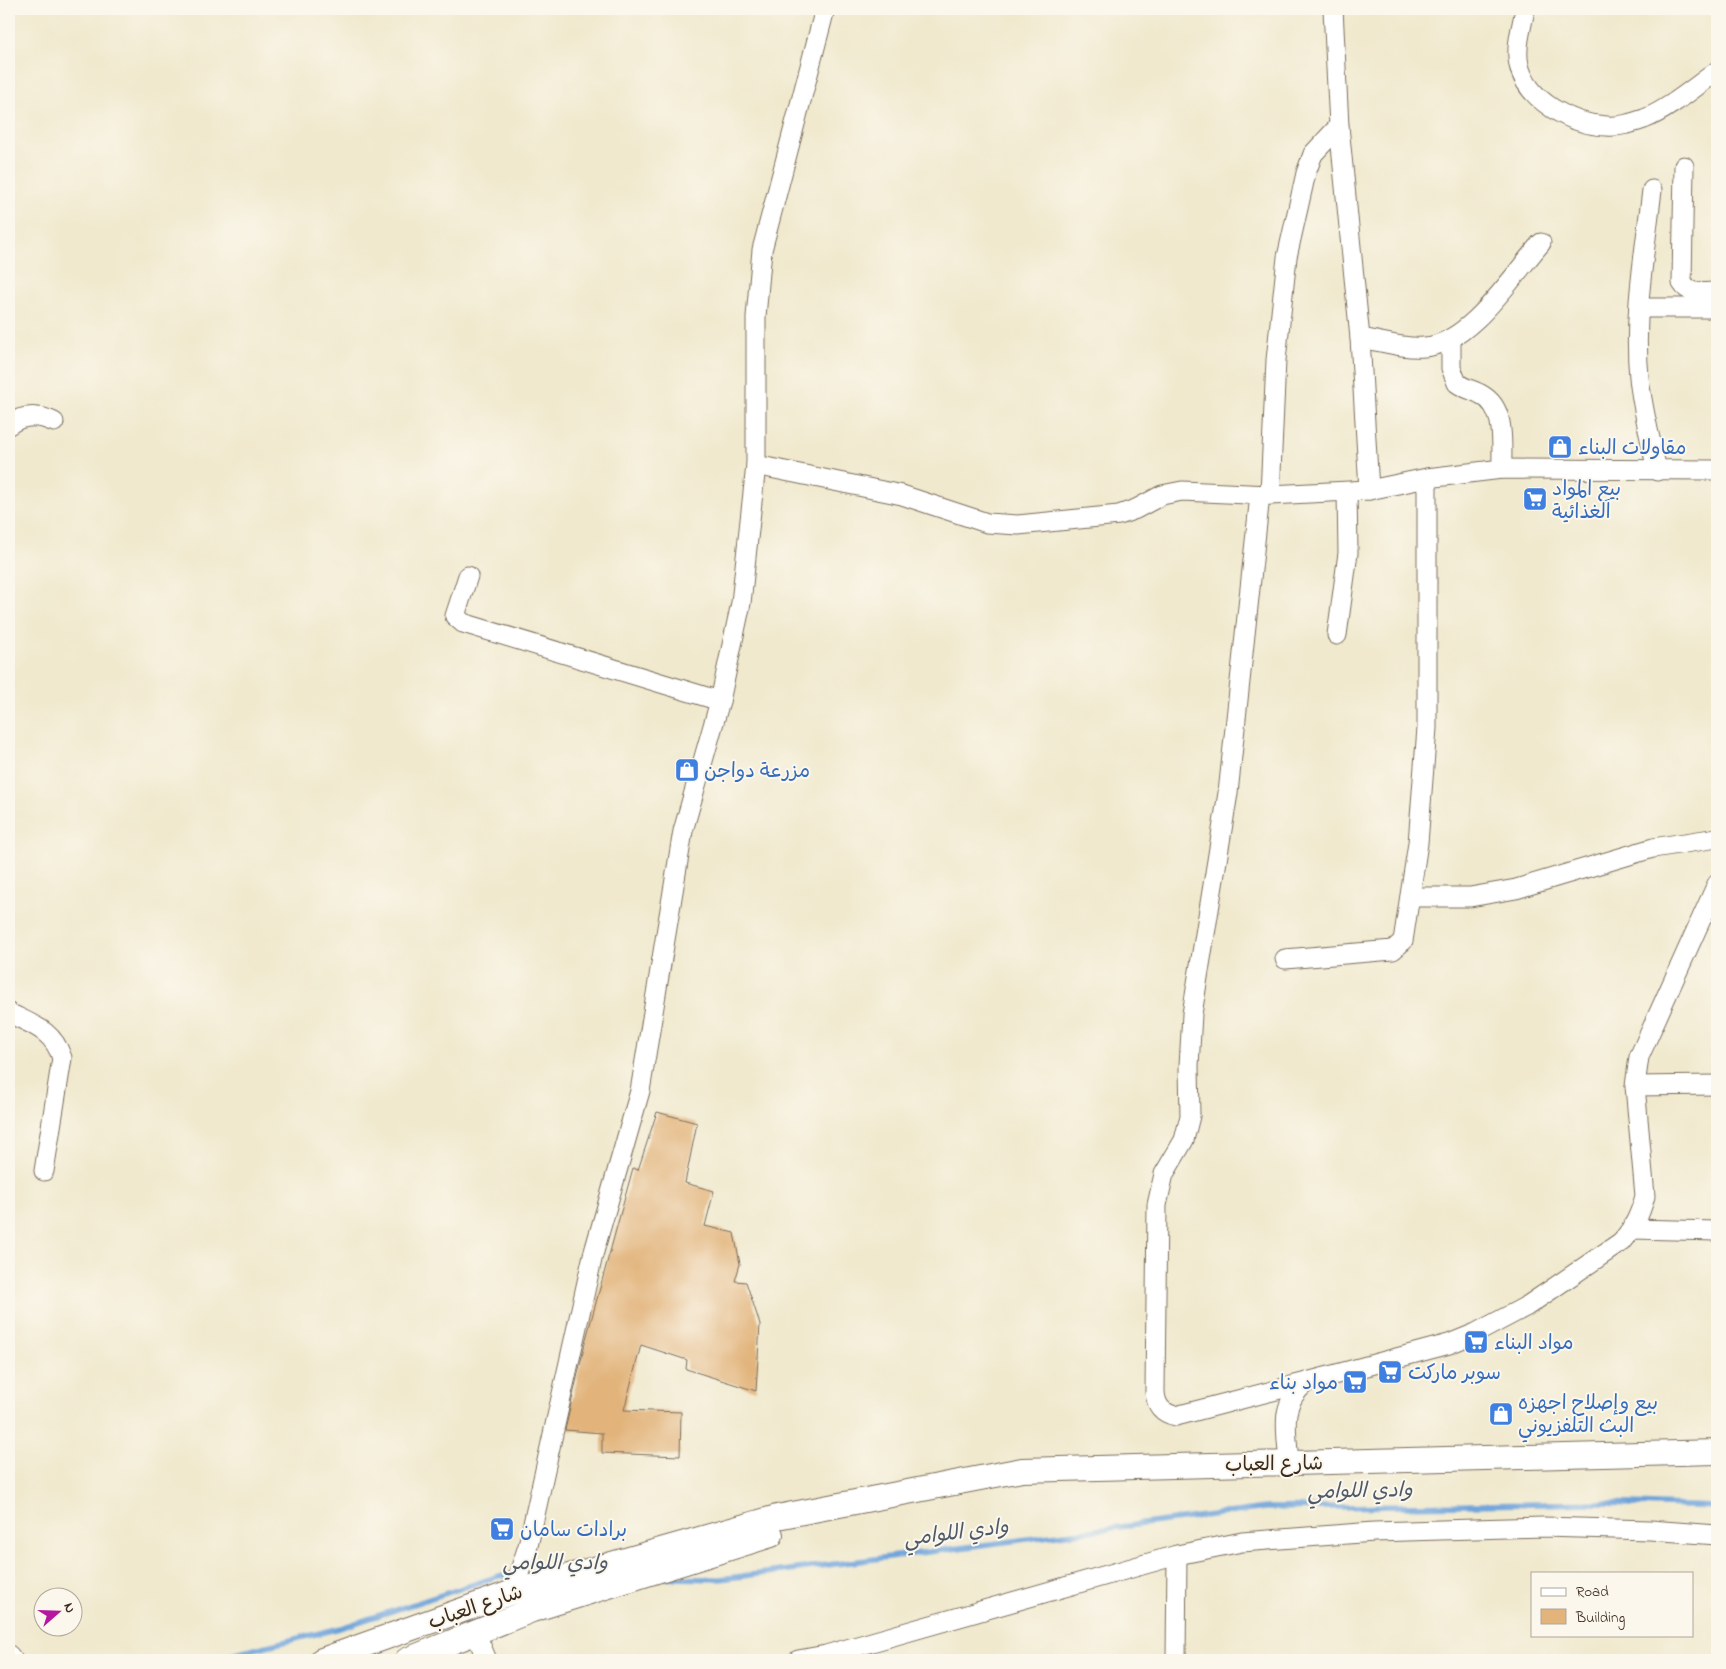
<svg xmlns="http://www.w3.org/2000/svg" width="1726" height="1669" viewBox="0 0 1726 1669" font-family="'Indie Flower','Playpen Sans Arabic',sans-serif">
  <rect width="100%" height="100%" fill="#fbf7ec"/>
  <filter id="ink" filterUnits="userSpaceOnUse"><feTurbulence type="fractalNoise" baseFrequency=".02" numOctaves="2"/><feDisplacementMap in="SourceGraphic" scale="10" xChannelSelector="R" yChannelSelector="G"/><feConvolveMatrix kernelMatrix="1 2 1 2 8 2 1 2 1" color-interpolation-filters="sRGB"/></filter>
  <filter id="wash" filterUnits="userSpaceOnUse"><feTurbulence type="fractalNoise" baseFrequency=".0096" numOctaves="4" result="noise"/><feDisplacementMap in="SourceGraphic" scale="20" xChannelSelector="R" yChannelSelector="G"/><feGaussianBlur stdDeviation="1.12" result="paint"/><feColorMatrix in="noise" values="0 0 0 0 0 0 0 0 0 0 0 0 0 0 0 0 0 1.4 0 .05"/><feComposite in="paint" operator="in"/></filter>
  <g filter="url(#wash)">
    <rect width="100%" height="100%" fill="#f0e9ce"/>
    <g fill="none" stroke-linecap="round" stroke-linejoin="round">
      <g stroke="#6da3da" stroke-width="5.5">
        <polyline points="667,1578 720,1579 1266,1508 1603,1503 1717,1507"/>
        <polyline points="210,1660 340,1628 499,1576 515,1576"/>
      </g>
    </g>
    <g id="blocks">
      <polygon fill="#e2b47c" points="657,1112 697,1123 685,1183 714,1191 705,1226 734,1233 740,1264 735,1281 746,1282 760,1324 756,1391 686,1369 687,1360 641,1345 624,1410 681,1412 680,1456 602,1453 602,1433 565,1430 586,1339 633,1168 638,1170"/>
    </g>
  </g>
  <g filter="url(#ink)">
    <use href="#blocks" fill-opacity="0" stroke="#7a6d5c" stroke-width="1"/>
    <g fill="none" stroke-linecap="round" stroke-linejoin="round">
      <defs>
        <g id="minor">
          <polyline points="1333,9 1339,126 1360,338 1369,490"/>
          <path d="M 1525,9 C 1522,26 1515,48 1519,65 C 1527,101 1572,125 1607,126 C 1620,127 1632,123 1644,119 C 1668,110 1696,86 1717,71"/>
          <path d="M 1684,166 L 1682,283 C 1690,296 1703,292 1717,292"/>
          <path d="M 1652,190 C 1645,251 1633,316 1639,377 C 1642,409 1651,440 1657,471"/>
          <polyline points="1639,308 1717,308"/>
          <path d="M 1360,338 C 1380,341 1404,349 1424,347 C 1469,345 1513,275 1541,243"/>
          <path d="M 1451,340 L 1451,368 L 1457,383 C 1465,389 1474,390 1482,395 C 1507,409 1501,445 1502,469"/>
          <path d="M 9,425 C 23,414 39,415 54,422"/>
          <polyline points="756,465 902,495 987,523 1018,525 1119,515 1136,509 1162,495 1182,491 1270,495 1369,490 1427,478 1502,469 1717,470"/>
          <path d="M 1260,495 L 1228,793 L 1192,1014 L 1189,1066 L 1190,1116 L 1184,1140 L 1164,1174 L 1157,1205 L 1155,1392 C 1156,1406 1162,1413 1176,1416 L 1307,1382"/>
          <polyline points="1270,495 1276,360 1287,257 1306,173 1313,154 1339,126"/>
          <polyline points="468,576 455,616 463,623 720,701"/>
          <polyline points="1337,635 1348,553 1347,492"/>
          <polyline points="1410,897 1470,897 1516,889 1653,848 1717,838"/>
          <polyline points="1285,959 1393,950 1403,941 1418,843 1427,728 1427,478"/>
          <path d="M 9,1013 C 33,1025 53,1030 62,1058 L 44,1171"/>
          <polyline points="1635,1086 1717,1085"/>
          <polyline points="1632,1229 1717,1231"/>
          <path d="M 1289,1463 C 1287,1430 1278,1404 1307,1382 L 1449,1344 L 1476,1333 L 1527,1306 L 1621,1242 C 1634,1227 1640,1215 1645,1196 L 1635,1086 L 1639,1057 L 1717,884"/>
          <polyline points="513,1592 528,1546 593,1255 640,1091 683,831 720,701 741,603 756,465 756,317 762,250 825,9"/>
          <polyline points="476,1634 487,1660"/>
          <polyline points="9,1655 13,1660"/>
          <polyline points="798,1660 826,1655 1177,1555 1242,1542 1374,1532 1543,1527 1650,1530 1717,1535"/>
          <polyline points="1176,1660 1177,1555"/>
        </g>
        <g id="major">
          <polyline points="322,1660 513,1592 777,1517 1022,1470 1717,1452"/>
          <polyline points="407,1660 532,1610 771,1535"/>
        </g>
      </defs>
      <use href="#minor" stroke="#7a6d5c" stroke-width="21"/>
      <use href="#major" stroke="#7a6d5c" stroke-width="26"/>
      <use href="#minor" stroke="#fff" stroke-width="19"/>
      <use href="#major" stroke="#fff" stroke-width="24"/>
    </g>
  </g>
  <defs>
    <symbol id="shop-square" viewBox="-11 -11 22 22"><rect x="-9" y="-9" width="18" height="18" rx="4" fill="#3f7fe0" stroke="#fbf7ec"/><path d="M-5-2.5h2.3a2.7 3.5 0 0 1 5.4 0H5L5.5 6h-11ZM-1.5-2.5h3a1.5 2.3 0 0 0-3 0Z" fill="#fff"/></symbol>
    <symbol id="supermarket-square" viewBox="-11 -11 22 22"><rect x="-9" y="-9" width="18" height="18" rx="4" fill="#3f7fe0" stroke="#fbf7ec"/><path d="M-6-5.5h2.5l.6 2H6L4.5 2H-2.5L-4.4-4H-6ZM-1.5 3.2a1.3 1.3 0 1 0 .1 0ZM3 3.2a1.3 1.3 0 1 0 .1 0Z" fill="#fff"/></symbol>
  </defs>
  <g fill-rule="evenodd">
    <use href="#shop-square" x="1546" y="433" width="28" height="28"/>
    <use href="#supermarket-square" x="1521" y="485" width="28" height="28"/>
    <use href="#shop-square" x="673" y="756" width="28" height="28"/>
    <use href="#supermarket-square" x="1462" y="1328" width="28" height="28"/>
    <use href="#supermarket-square" x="1376" y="1358" width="28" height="28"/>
    <use href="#supermarket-square" x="1341" y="1368" width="28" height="28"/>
    <use href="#shop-square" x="1487" y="1400" width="28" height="28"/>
    <use href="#supermarket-square" x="488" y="1515" width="28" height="28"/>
  </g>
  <g text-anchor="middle" stroke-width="4" stroke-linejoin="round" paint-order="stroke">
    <g font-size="20" fill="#366cbe" stroke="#fbf7ec" text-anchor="start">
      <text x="1578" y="454">مقاولات البناء</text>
      <text x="1552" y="495">بيع المواد<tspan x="1552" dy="23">الغذائية</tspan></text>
      <text x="704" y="777">مزرعة دواجن</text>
      <text x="1494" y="1349">مواد البناء</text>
      <text x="1408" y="1379">سوبر ماركت</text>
      <text x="1338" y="1389" text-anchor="end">مواد بناء</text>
      <text x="1518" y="1409">بيع وإصلاح اجهزه<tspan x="1518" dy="23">البث التلفزيوني</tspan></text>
      <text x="520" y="1536">برادات سامان</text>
    </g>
    <g font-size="20" fill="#3b2a1e" stroke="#fbf7ec">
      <text transform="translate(1274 1463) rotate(-1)" y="7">شارع العباب</text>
      <text transform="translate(475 1606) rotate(-19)" y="7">شارع العباب</text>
    </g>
    <g font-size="21" font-style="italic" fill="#4f5a69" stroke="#fbf7ec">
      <text transform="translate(1360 1490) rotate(-1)" y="7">وادي اللوامي</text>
      <text transform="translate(956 1532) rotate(-7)" y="7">وادي اللوامي</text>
      <text x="555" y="1569">وادي اللوامي</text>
    </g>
  </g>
  <rect width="1726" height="1669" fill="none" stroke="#fbf7ec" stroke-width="30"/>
  <rect x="1531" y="1572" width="162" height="65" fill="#fbf7ec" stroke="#aea59a"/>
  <rect x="1541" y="1588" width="25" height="8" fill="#ffffff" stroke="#aea59a"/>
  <text x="1576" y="1596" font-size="15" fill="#3b2a1e">Road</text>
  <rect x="1541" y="1609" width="25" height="15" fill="#e2b47c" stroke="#aea59a"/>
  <text x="1576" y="1622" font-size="15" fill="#3b2a1e">Building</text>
  <g transform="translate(58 1612) rotate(70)"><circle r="24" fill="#fbf7ec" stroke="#aea59a"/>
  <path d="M0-4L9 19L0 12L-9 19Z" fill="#b5179e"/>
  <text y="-8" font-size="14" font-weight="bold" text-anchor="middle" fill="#3b2a1e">N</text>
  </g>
</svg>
